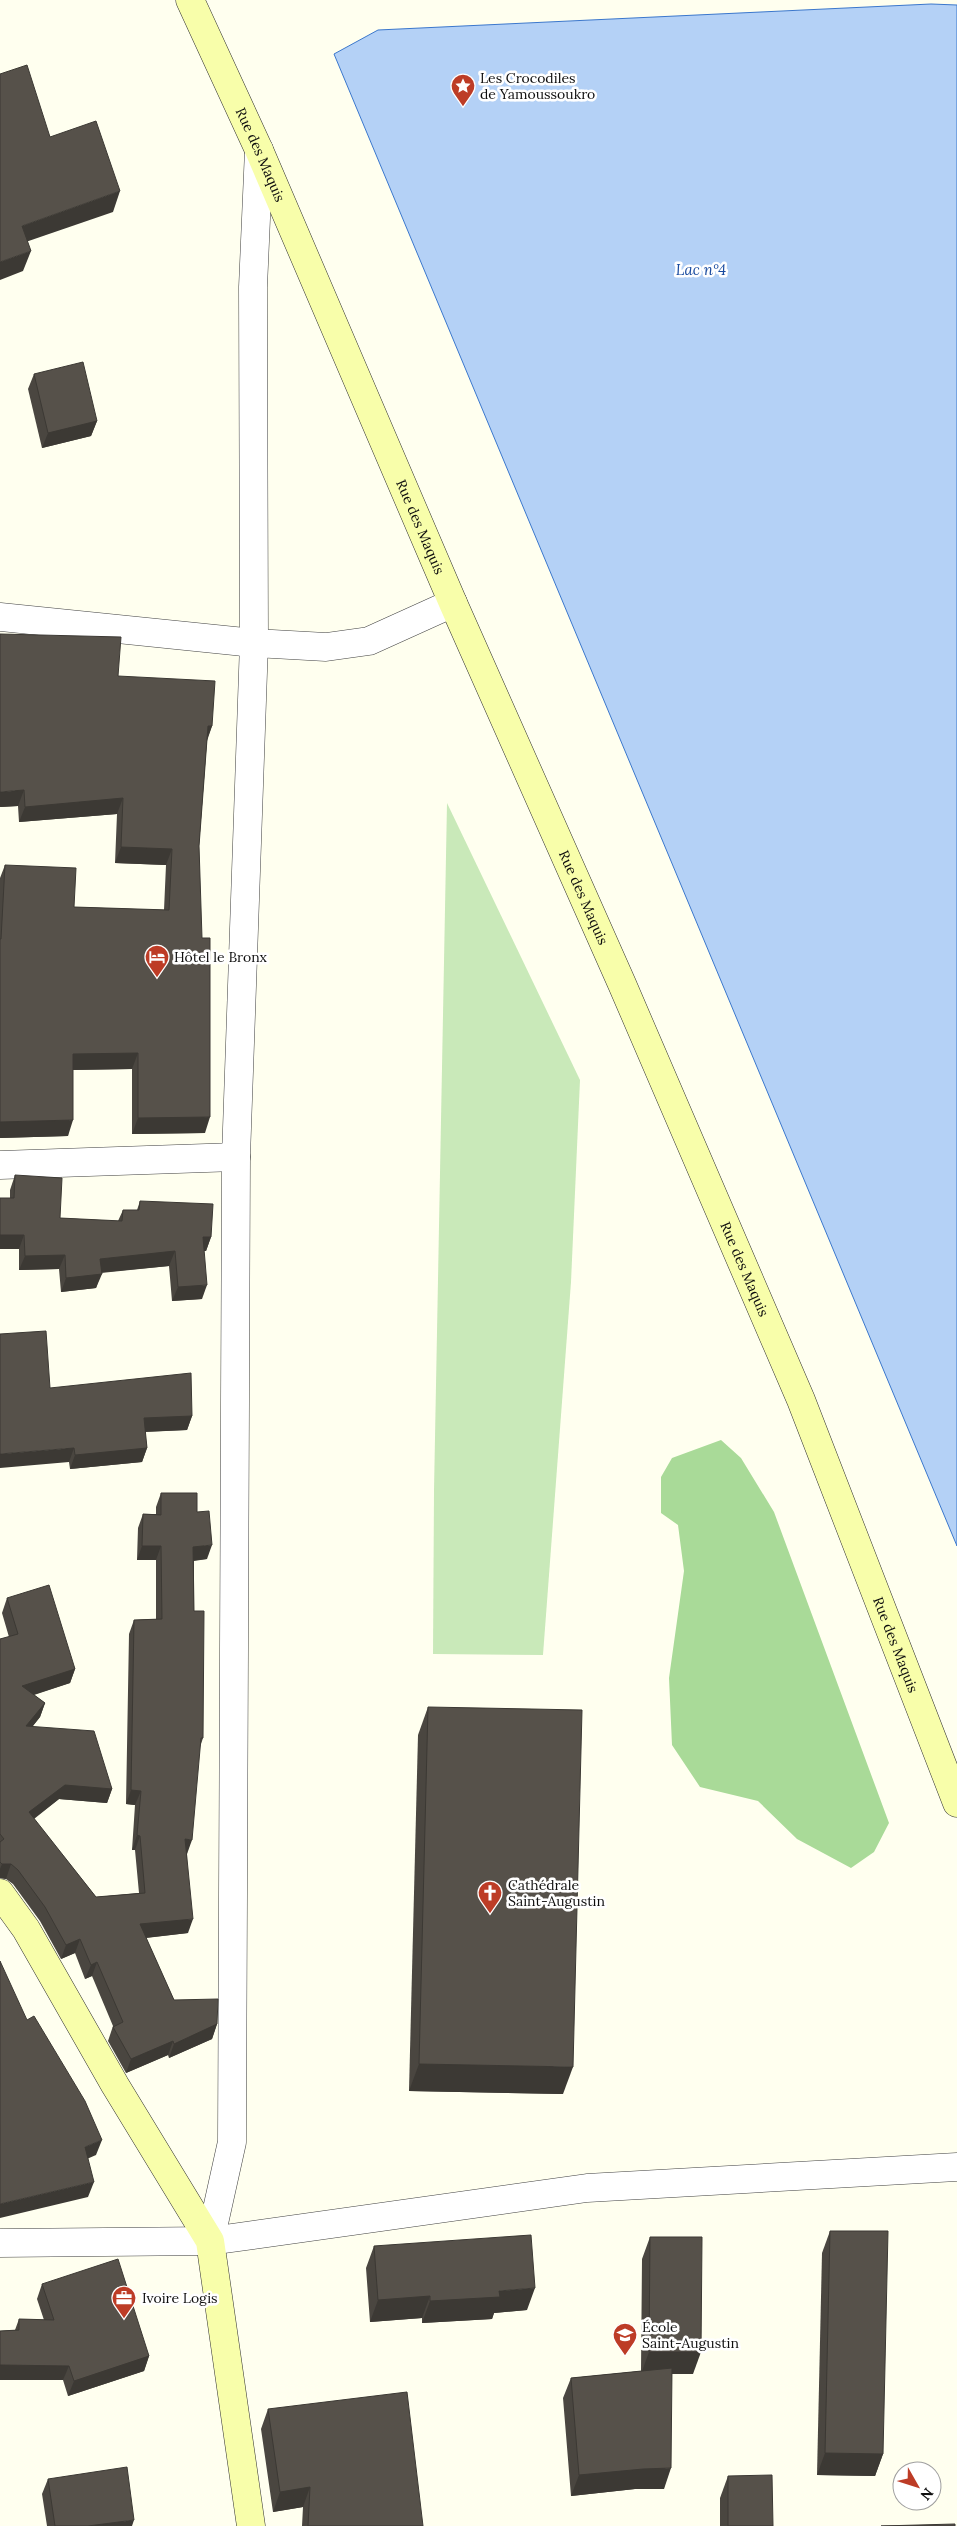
<svg xmlns="http://www.w3.org/2000/svg" width="957" height="2526" viewBox="0 0 957 2526" font-family="Lora,serif">
  <rect width="100%" height="100%" fill="#ffffef"/>
  <polygon fill="#c9e9b9" points="447,803 580,1080 571,1282 543,1655 433,1654 434,1491"/>
  <polygon fill="#a9da98" points="721,1440 741,1458 774,1512 889,1823 874,1852 851,1868 797,1839 758,1801 700,1787 672,1745 669,1678 684,1571 678,1525 661,1513 661,1477 672,1458"/>
  <polygon fill="#b4d1f6" stroke="#3b77cc" points="931,4 957,5 957,1546 334,54 378,30"/>
  <g fill="none" stroke-linecap="round" stroke-linejoin="round">
    <defs>
      <g id="street">
        <polyline points="0,617 254,643 326,647 369,641 453,603"/>
        <polyline points="0,1165 236,1157"/>
        <polyline points="210,2241 232,2142 236,1157 254,643 253,287 259,150"/>
        <polyline points="0,2243 210,2241 587,2188 957,2167"/>
      </g>
      <g id="secondary">
        <path id="s1" d="M 190,0 L 259,150 L 453,603 L 622,984 L 801,1400 L 957,1803"/>
        <polyline points="0,1893 26,1929 115,2085 210,2241 251,2526"/>
      </g>
    </defs>
    <use href="#street" stroke="#414141" stroke-width="29"/>
    <use href="#secondary" stroke="#303030" stroke-width="29"/>
    <use href="#street" stroke="#fff" stroke-width="28"/>
    <use href="#secondary" stroke="#f8feaa" stroke-width="28"/>
  </g>
  <g fill="#4a4640">
    <polygon points="34,374 97,421 91,436 42,448 28,389"/>
    <polygon points="118,676 212,726 207,741 199,846 205,1133 132,1134 132,1069 73,1070 68,1136 0,1138 0,878 5,865 74,907 164,910 166,865 115,863 117,814 19,822 18,806 0,807"/>
    <polygon points="15,1175 60,1218 118,1221 123,1210 137,1210 140,1201 211,1237 206,1251 204,1251 202,1299 172,1301 169,1266 101,1273 96,1288 61,1292 59,1269 19,1270 19,1249 10,1198 10,1190"/>
    <polygon points="50,1388 192,1416 187,1430 145,1432 147,1448 142,1462 70,1469 69,1462"/>
    <polygon points="161,1493 197,1512 207,1559 194,1561 194,1611 203,1738 200,1747 187,1854 188,1933 146,1938 174,2000 217,2024 212,2039 169,2058 168,2055 126,2073 108,2041 113,2026 92,1976 85,1979 75,1953 61,1959 40,1921 13,1884 6,1879 0,1878 0,1639 9,1637 2,1613 7,1598 75,1669 70,1683 34,1695 45,1703 40,1717 32,1727 112,1789 107,1803 59,1799 34,1819 96,1897 139,1893 135,1850 132,1850 135,1805 126,1804 129,1634 134,1620 156,1619 156,1560 137,1560 138,1528 143,1514 156,1514 156,1507"/>
    <polygon points="428,1707 563,2094 409,2091 418,1735"/>
    <polygon points="830,2231 883,2454 875,2476 817,2475 822,2253"/>
    <polygon points="650,2237 693,2374 672,2374 664,2489 635,2489 571,2496 563,2398 571,2378 641,2371 642,2259"/>
    <polygon points="374,2246 527,2310 494,2313 492,2319 422,2323 422,2318 370,2322 366,2268"/>
    <polygon points="42,2284 149,2356 144,2371 68,2396 63,2380 0,2380 0,2331 15,2330 19,2319 44,2320 37,2299"/>
    <polygon points="268,2409 423,2526 302,2526 303,2507 273,2512 261,2429"/>
    <polygon points="728,2476 773,2526 720,2526 720,2498"/>
    <polygon points="48,2479 132,2526 47,2526 42,2494"/>
  </g>
  <g fill="#3c3934">
    <polygon points="120,191 113,212 14,246 22,226"/>
    <polygon points="31,251 23,271 0,280 0,262"/>
    <polygon points="97,421 91,436 42,448 48,433"/>
    <polygon points="208,726 212,726 206,742"/>
    <polygon points="24,790 18,806 0,807 0,792"/>
    <polygon points="123,798 117,814 19,822 25,807"/>
    <polygon points="121,847 172,849 166,865 115,863"/>
    <polygon points="138,1053 132,1069 67,1070 73,1054"/>
    <polygon points="210,1117 205,1133 132,1134 138,1118"/>
    <polygon points="73,1120 68,1136 0,1138 0,1122"/>
    <polygon points="0,1235 24,1235 19,1249 0,1249"/>
    <polygon points="203,1237 211,1237 206,1251 198,1251"/>
    <polygon points="175,1251 169,1266 95,1273 100,1259"/>
    <polygon points="65,1255 59,1269 19,1270 25,1256"/>
    <polygon points="102,1274 96,1288 61,1292 66,1278"/>
    <polygon points="207,1285 202,1299 172,1301 178,1287"/>
    <polygon points="192,1416 187,1430 139,1432 144,1418"/>
    <polygon points="74,1448 69,1462 0,1468 0,1454"/>
    <polygon points="147,1448 142,1462 70,1469 75,1455"/>
    <polygon points="212,1545 207,1559 188,1561 193,1547"/>
    <polygon points="142,1546 161,1546 156,1560 137,1560"/>
    <polygon points="75,1669 70,1683 17,1700 22,1686"/>
    <polygon points="45,1703 40,1717 21,1741 26,1726"/>
    <polygon points="65,1785 112,1789 107,1803 59,1799 24,1826 29,1812"/>
    <polygon points="131,1790 141,1791 135,1805 126,1804"/>
    <polygon points="137,1835 140,1836 135,1850 132,1850"/>
    <polygon points="185,1839 192,1840 187,1854"/>
    <polygon points="2,1864 11,1864 6,1879 0,1878 0,1869"/>
    <polygon points="193,1919 188,1933 135,1939 140,1924"/>
    <polygon points="80,1939 75,1953 61,1959 66,1945"/>
    <polygon points="97,1962 92,1976 85,1979 91,1965"/>
    <polygon points="217,2024 212,2039 169,2058 174,2044"/>
    <polygon points="173,2041 168,2055 126,2073 131,2059"/>
    <polygon points="419,2064 573,2067 563,2094 409,2091"/>
    <polygon points="102,2140 96,2155 80,2162 85,2147"/>
    <polygon points="94,2182 88,2197 0,2218 0,2204"/>
    <polygon points="535,2288 527,2310 494,2313 492,2319 422,2323 430,2301 499,2291"/>
    <polygon points="430,2296 422,2318 370,2322 378,2300"/>
    <polygon points="649,2352 701,2352 693,2374 641,2374"/>
    <polygon points="149,2356 144,2371 68,2396 74,2381"/>
    <polygon points="0,2365 69,2366 63,2380 0,2380"/>
    <polygon points="825,2453 883,2454 875,2476 817,2475"/>
    <polygon points="671,2468 664,2489 635,2489 571,2496 579,2475 643,2469"/>
    <polygon points="310,2487 303,2507 273,2512 280,2492"/>
    <polygon points="134,2520 132,2526 88,2526"/>
  </g>
  <g fill="#56514a" stroke="#3c3934">
    <polygon points="27,65 50,137 96,121 120,191 22,226 31,251 0,262 0,74"/>
    <polygon points="83,362 97,421 48,433 34,374"/>
    <polygon points="0,634 121,637 118,676 215,681 212,726 208,726 199,846 202,938 210,938 210,1117 138,1118 138,1053 73,1054 73,1120 0,1122 0,939 1,939 5,865 76,868 74,907 169,910 172,849 121,847 123,798 25,807 24,790 0,792"/>
    <polygon points="15,1175 62,1178 60,1218 122,1221 123,1210 139,1210 140,1201 213,1204 211,1237 203,1237 207,1285 178,1287 175,1251 100,1259 102,1274 66,1278 65,1255 25,1256 24,1235 0,1235 0,1198 14,1198"/>
    <polygon points="46,1331 50,1388 191,1373 192,1416 144,1418 147,1448 75,1455 74,1448 0,1454 0,1334"/>
    <polygon points="161,1493 197,1493 197,1512 209,1511 212,1545 193,1547 194,1611 204,1611 203,1738 201,1738 192,1840 185,1839 193,1919 140,1924 174,2000 218,1999 217,2024 174,2044 173,2041 131,2059 113,2027 123,2022 97,1962 91,1965 80,1939 66,1945 45,1907 18,1870 11,1864 2,1864 0,1862 0,1842 4,1839 0,1834 0,1639 18,1634 7,1598 49,1585 75,1669 22,1686 45,1703 26,1726 94,1731 112,1789 65,1785 29,1812 96,1897 145,1893 140,1836 137,1835 141,1791 131,1790 134,1620 162,1619 161,1546 142,1546 143,1514 161,1515"/>
    <polygon points="428,1707 582,1710 573,2067 419,2064"/>
    <polygon points="0,1961 27,2020 34,2016 85,2101 102,2140 85,2147 94,2182 0,2204"/>
    <polygon points="830,2231 888,2231 883,2454 825,2453"/>
    <polygon points="531,2235 535,2288 499,2291 500,2297 430,2301 430,2296 378,2300 374,2246"/>
    <polygon points="650,2237 702,2237 701,2352 649,2352"/>
    <polygon points="118,2259 149,2356 74,2381 69,2366 0,2365 0,2331 19,2330 19,2319 54,2320 42,2284"/>
    <polygon points="672,2368 671,2468 643,2469 579,2475 571,2378"/>
    <polygon points="407,2392 423,2526 308,2526 310,2487 280,2492 268,2409"/>
    <polygon points="127,2467 134,2520 88,2526 55,2526 48,2479"/>
    <polygon points="772,2475 773,2526 728,2526 728,2476"/>
    <polygon points="955,2524 955,2526 881,2526"/>
  </g>
  <defs>
    <symbol id="sight-pin" viewBox="-11 -11 22 30"><path d="M0 17L-7.5 6A9.5 9.5 0 1 1 7.5 6Z" fill="#bd3c26" stroke="#fff"/><path d="M0-6L1.8-2.2L6-1.7L2.9 1.2L3.7 5.4L0 3.3L-3.7 5.4L-2.9 1.2L-6-1.7L-1.8-2.2Z" fill="#fff"/></symbol>
    <symbol id="hotel-pin" viewBox="-11 -11 22 30"><path d="M0 17L-7.5 6A9.5 9.5 0 1 1 7.5 6Z" fill="#bd3c26" stroke="#fff"/><path d="M-6-4.5h1.5V1H6V5H4.5V3h-9V5H-6ZM-4 0a1.8 1.8 0 1 1 3.6 0ZM.5 0V-2.5h3Q6-2.5 6 0Z" fill="#fff"/></symbol>
    <symbol id="church-pin" viewBox="-11 -11 22 30"><path d="M0 17L-7.5 6A9.5 9.5 0 1 1 7.5 6Z" fill="#bd3c26" stroke="#fff"/><path d="M-1.2-6h2.4v3.5h3.3v2.4h-3.3V6h-2.4V-.1h-3.3v-2.4h3.3Z" fill="#fff"/></symbol>
    <symbol id="office-pin" viewBox="-11 -11 22 30"><path d="M0 17L-7.5 6A9.5 9.5 0 1 1 7.5 6Z" fill="#bd3c26" stroke="#fff"/><path d="M-6-3h4V-5.5h4V-3h4V5H-6ZM-1-4.5V-3h2v-1.5ZM-6 0V1H6V0Z" fill="#fff"/></symbol>
    <symbol id="school-pin" viewBox="-11 -11 22 30"><path d="M0 17L-7.5 6A9.5 9.5 0 1 1 7.5 6Z" fill="#bd3c26" stroke="#fff"/><path d="M0-5L7-2L0 1L-7-2ZM-4 1L0 2.5L4 1V4Q0 6-4 4Z" fill="#fff"/></symbol>
  </defs>
  <g fill-rule="evenodd">
    <use href="#sight-pin" x="449" y="72" width="28" height="38"/>
    <use href="#hotel-pin" x="143" y="943" width="28" height="38"/>
    <use href="#church-pin" x="476" y="1879" width="28" height="38"/>
    <use href="#office-pin" x="110" y="2284" width="28" height="38"/>
    <use href="#school-pin" x="611" y="2321" width="28" height="38"/>
  </g>
  <g text-anchor="middle" stroke-width="5" stroke-linejoin="round" paint-order="stroke">
    <g font-size="14" fill="#0e0e0e" stroke="#fff" text-anchor="start">
      <text x="480" y="83">Les Crocodiles<tspan x="480" dy="16">de Yamoussoukro</tspan></text>
      <text x="174" y="962">Hôtel le Bronx</text>
      <text x="508" y="1890">Cathédrale<tspan x="508" dy="16">Saint-Augustin</tspan></text>
      <text x="142" y="2303">Ivoire Logis</text>
      <text x="642" y="2332">École<tspan x="642" dy="16">Saint-Augustin</tspan></text>
    </g>
    <g font-size="14" fill="#0e0e0e" stroke="#fff">
      <text dy="5" stroke="none"><textPath href="#s1" startOffset="170">Rue des Maquis</textPath></text>
      <text dy="5" stroke="none"><textPath href="#s1" startOffset="575">Rue des Maquis</textPath></text>
      <text dy="5" stroke="none"><textPath href="#s1" startOffset="980">Rue des Maquis</textPath></text>
      <text dy="5" stroke="none"><textPath href="#s1" startOffset="1385">Rue des Maquis</textPath></text>
      <text dy="5" stroke="none"><textPath href="#s1" startOffset="1790">Rue des Maquis</textPath></text>
    </g>
    <g font-size="15" font-style="italic" fill="#184a9f" stroke="#fff">
      <text x="701" y="275">Lac n°4</text>
    </g>
  </g>
  <g transform="translate(917 2486) rotate(129)"><circle r="24" fill="#ffffff" stroke="#9f9f9f"/>
  <path d="M0-4L9 19L0 12L-9 19Z" fill="#bd3c26"/>
  <text y="-8" font-size="14" font-weight="bold" text-anchor="middle" fill="#0e0e0e">N</text>
  </g>
</svg>
